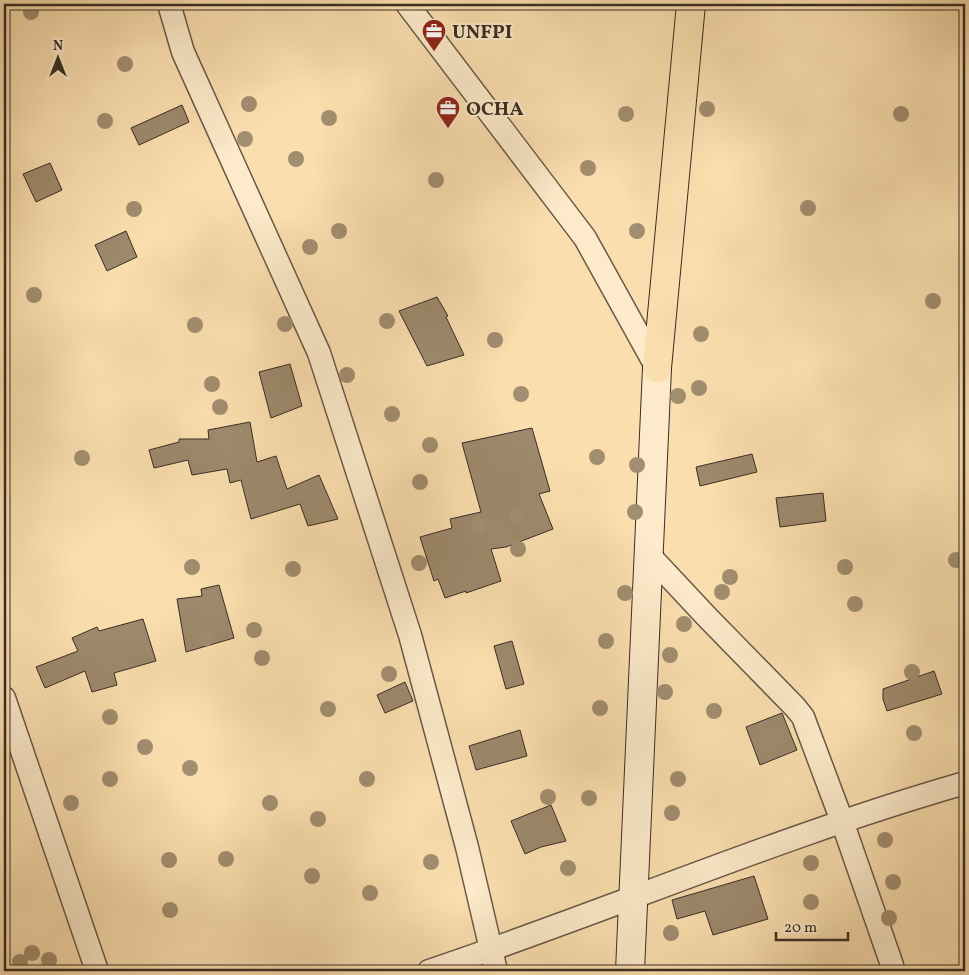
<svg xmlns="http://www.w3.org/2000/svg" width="969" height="975" viewBox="0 0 969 975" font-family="Vollkorn,serif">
  <rect width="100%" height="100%" fill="#fadeae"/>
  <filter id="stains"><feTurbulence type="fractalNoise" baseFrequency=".004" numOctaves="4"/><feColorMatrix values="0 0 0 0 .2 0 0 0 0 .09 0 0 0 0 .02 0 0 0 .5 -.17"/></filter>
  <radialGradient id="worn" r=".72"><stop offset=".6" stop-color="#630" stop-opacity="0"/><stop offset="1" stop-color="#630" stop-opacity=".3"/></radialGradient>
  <g fill="#9d896c" stroke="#392d25">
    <polygon points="182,105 189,122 139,145 131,128"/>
    <polygon points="50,163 62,190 36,202 23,174"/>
    <polygon points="126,231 137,257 107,271 95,245"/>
    <polygon points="437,297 448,316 446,317 464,355 427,366 399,311"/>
    <polygon points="290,364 302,406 271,418 259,372"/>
    <polygon points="250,422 257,462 276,456 287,489 319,475 338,519 308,526 300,504 251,519 241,480 230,483 227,469 192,475 188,460 154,468 149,450 179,442 179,439 209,439 208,430"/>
    <polygon points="532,428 550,491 539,494 553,529 506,547 491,549 501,581 466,593 466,591 445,598 438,579 434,581 420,537 452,528 450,519 481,512 462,443"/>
    <polygon points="752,454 757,472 700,486 696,467"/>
    <polygon points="823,493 826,521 780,527 776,498"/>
    <polygon points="219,585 234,638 186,652 177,599 202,596 201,589"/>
    <polygon points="143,619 156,661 114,673 117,685 92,692 85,671 45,688 36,667 78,651 72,638 97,627 99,631"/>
    <polygon points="512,641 524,684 506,689 494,646"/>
    <polygon points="934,671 942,694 887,711 883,699 883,689"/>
    <polygon points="405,682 413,701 385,713 377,695"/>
    <polygon points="782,713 797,750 760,765 746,727"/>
    <polygon points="520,730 527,756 476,770 469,746"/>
    <polygon points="551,805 566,841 541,847 525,854 511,821"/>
    <polygon points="754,876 768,919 713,935 705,911 677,919 672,900"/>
  </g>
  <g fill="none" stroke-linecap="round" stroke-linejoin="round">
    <defs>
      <g id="street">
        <polyline points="169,4 183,52 319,353 410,635 467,847 496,971"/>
        <polyline points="407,4 585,238 657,368"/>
        <polyline points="649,555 707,617 795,707 803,717 842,821 892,965 893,971"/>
        <polyline points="4,698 97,971"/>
        <path d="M 429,971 C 608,911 783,835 965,783"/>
      </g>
      <polyline id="secondary" points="630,971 657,368"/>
      <polyline id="primary" points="657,368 691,4"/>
    </defs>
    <use href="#street" stroke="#695947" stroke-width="25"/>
    <use href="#secondary" stroke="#392d25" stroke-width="30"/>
    <use href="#primary" stroke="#392d25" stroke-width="30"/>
    <use href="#street" stroke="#fceaca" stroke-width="22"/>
    <use href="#secondary" stroke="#fceaca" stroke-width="28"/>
    <use href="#primary" stroke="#fadeae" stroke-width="28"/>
  </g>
  <g fill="#a18d6f">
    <circle cx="31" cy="12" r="8"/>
    <circle cx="125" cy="64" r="8"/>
    <circle cx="249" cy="104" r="8"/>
    <circle cx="707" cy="109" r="8"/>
    <circle cx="626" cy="114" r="8"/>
    <circle cx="901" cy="114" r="8"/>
    <circle cx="329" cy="118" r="8"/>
    <circle cx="105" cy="121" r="8"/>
    <circle cx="245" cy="139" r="8"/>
    <circle cx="296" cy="159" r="8"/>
    <circle cx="588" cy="168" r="8"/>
    <circle cx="436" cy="180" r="8"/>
    <circle cx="808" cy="208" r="8"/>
    <circle cx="134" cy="209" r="8"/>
    <circle cx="339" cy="231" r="8"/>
    <circle cx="637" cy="231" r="8"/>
    <circle cx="310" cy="247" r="8"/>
    <circle cx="34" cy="295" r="8"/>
    <circle cx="933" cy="301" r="8"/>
    <circle cx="387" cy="321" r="8"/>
    <circle cx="285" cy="324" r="8"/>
    <circle cx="195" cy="325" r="8"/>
    <circle cx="701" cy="334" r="8"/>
    <circle cx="495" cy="340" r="8"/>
    <circle cx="347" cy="375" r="8"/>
    <circle cx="212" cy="384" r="8"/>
    <circle cx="699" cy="388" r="8"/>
    <circle cx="521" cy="394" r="8"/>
    <circle cx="678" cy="396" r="8"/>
    <circle cx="220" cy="407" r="8"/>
    <circle cx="392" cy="414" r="8"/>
    <circle cx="430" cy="445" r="8"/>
    <circle cx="597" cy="457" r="8"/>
    <circle cx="82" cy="458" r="8"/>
    <circle cx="637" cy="465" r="8"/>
    <circle cx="420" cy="482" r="8"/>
    <circle cx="635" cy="512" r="8"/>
    <circle cx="517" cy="515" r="8"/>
    <circle cx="478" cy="526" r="8"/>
    <circle cx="518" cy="549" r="8"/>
    <circle cx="956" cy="560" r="8"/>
    <circle cx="419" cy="563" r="8"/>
    <circle cx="192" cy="567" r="8"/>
    <circle cx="845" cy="567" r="8"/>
    <circle cx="293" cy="569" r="8"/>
    <circle cx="730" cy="577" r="8"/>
    <circle cx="722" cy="592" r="8"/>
    <circle cx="625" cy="593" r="8"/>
    <circle cx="855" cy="604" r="8"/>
    <circle cx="684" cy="624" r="8"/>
    <circle cx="254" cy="630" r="8"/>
    <circle cx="206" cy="638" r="8"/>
    <circle cx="606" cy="641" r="8"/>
    <circle cx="670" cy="655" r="8"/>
    <circle cx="262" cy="658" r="8"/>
    <circle cx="912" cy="672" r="8"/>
    <circle cx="389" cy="674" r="8"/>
    <circle cx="665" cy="692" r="8"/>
    <circle cx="600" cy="708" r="8"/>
    <circle cx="328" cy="709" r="8"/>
    <circle cx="714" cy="711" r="8"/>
    <circle cx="110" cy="717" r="8"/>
    <circle cx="914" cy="733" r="8"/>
    <circle cx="145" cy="747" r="8"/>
    <circle cx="190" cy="768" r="8"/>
    <circle cx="110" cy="779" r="8"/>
    <circle cx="367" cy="779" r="8"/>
    <circle cx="678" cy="779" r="8"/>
    <circle cx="548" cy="797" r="8"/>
    <circle cx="589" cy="798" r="8"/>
    <circle cx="71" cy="803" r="8"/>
    <circle cx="270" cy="803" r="8"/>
    <circle cx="672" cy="813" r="8"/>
    <circle cx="318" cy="819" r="8"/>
    <circle cx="885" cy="840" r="8"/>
    <circle cx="226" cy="859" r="8"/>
    <circle cx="169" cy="860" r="8"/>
    <circle cx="431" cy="862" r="8"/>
    <circle cx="811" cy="863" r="8"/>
    <circle cx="568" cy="868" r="8"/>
    <circle cx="312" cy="876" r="8"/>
    <circle cx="893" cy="882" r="8"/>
    <circle cx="370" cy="893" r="8"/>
    <circle cx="811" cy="902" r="8"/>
    <circle cx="170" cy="910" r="8"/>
    <circle cx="889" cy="918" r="8"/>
    <circle cx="671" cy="933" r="8"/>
    <circle cx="32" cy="953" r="8"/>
    <circle cx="49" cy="960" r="8"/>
    <circle cx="20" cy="962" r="8"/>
  </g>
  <defs>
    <symbol id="office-pin" viewBox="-11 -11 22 30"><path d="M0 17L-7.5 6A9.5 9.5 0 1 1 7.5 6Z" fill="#8f2418" stroke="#fceaca"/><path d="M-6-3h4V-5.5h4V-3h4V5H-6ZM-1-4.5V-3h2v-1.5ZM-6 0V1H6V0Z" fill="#fff"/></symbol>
  </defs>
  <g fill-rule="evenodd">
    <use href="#office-pin" x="420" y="17" width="28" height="38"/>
    <use href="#office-pin" x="434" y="94" width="28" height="38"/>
  </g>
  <g text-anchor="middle" stroke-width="4" stroke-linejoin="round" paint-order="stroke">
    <g font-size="20" font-weight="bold" fill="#392d25" stroke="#fceaca" text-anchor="start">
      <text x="452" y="38">UNFPI</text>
      <text x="466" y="115">OCHA</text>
    </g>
  </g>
  <rect width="969" height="975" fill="none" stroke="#fadeae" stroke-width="20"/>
  <rect x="5" y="5" width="959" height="965" fill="none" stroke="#392d25" stroke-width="2.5"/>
  <rect x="10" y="10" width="949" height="955" fill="none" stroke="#392d25"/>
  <g transform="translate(58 58)" stroke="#fceaca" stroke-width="4" paint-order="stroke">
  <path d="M0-4L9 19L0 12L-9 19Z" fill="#392d25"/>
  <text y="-8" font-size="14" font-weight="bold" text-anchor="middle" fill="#392d25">N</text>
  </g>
  <path d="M776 932v8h72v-8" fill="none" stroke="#392d25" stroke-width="2.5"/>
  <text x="784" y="932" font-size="15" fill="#392d25" stroke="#fceaca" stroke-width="4" paint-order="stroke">20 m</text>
  <rect width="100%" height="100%" filter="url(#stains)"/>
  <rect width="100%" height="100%" fill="url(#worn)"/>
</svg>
